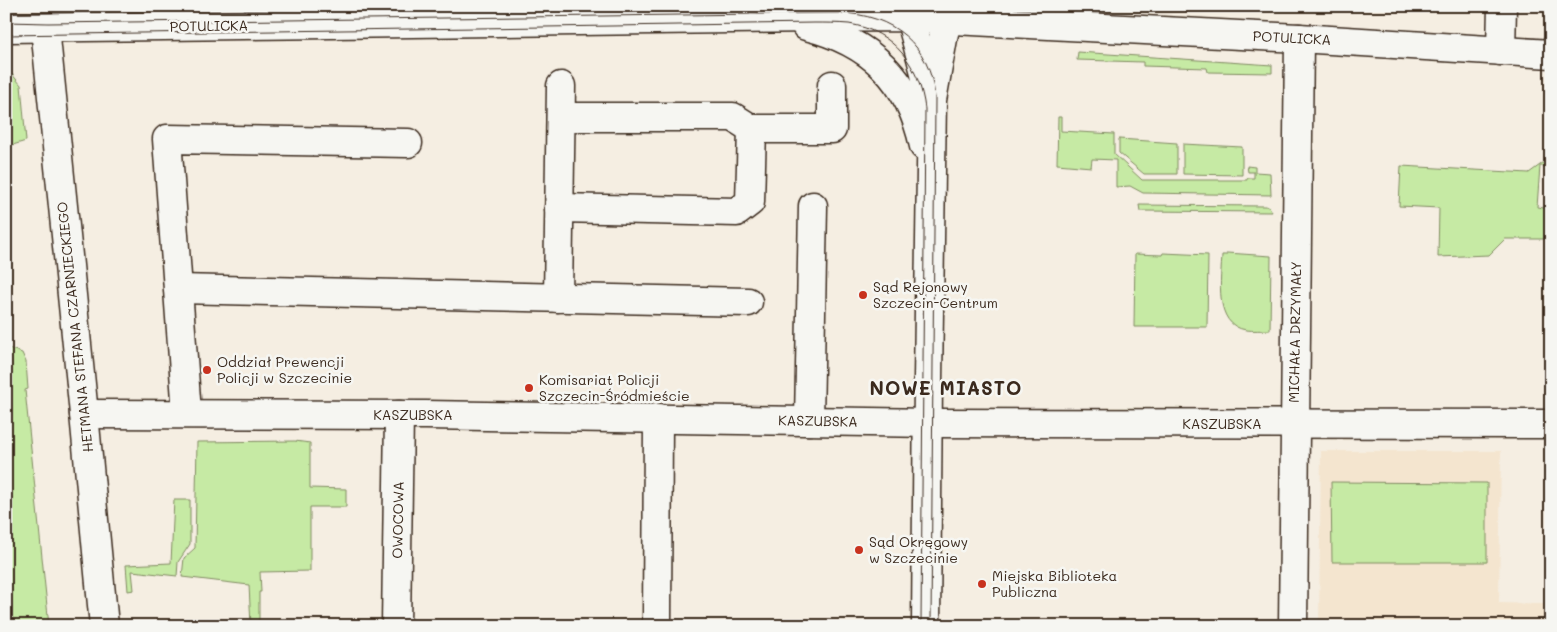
<svg xmlns="http://www.w3.org/2000/svg" width="1557" height="632" viewBox="0 0 1557 632" font-family="Mali,sans-serif">
  <rect width="100%" height="100%" fill="#f5eee2"/>
  <filter id="ink" filterUnits="userSpaceOnUse"><feTurbulence type="fractalNoise" baseFrequency=".02" numOctaves="2"/><feDisplacementMap in="SourceGraphic" scale="10" xChannelSelector="R" yChannelSelector="G"/><feConvolveMatrix kernelMatrix="1 2 1 2 8 2 1 2 1" color-interpolation-filters="sRGB"/></filter>
  <g filter="url(#ink)">
    <polygon fill="#f4e5cf" points="1321,451 1501,451 1499,603 1551,604 1551,626 1319,626"/>
    <g fill="#c6eaa4" stroke="#808a61">
      <polygon points="1078,52 1272,65 1272,73 1208,72 1207,68 1143,66 1143,62 1077,60"/>
      <polygon points="6,67 21,85 26,141 6,147"/>
      <polygon points="1058,117 1061,117 1061,131 1114,134 1114,154 1142,180 1247,180 1247,178 1254,178 1254,172 1248,172 1247,166 1255,167 1255,172 1270,173 1271,195 1143,193 1130,186 1116,187 1116,160 1092,159 1091,167 1057,164"/>
      <polygon points="1119,139 1177,143 1177,174 1144,174 1119,153"/>
      <polygon points="1183,144 1242,147 1242,175 1183,174"/>
      <polygon points="1551,157 1551,167 1540,166 1537,207 1551,209 1551,239 1505,239 1489,255 1438,257 1439,208 1399,206 1401,166 1529,173"/>
      <polygon points="1139,205 1266,206 1270,208 1272,212 1140,211"/>
      <polygon points="1163,253 1208,255 1207,327 1134,327 1135,254 1162,255"/>
      <path d="M 1227,253 L 1271,256 L 1270,330 C 1262,330 1253,331 1246,330 C 1213,325 1221,278 1222,255 L 1227,255 Z"/>
      <polygon points="6,347 22,353 26,362 28,389 25,390 49,626 8,626 6,615"/>
      <polygon points="295,441 310,443 310,488 346,489 346,507 310,507 310,571 260,572 261,592 259,592 259,626 251,626 249,585 182,577 184,558 195,548 197,442"/>
      <polygon points="1331,482 1487,483 1487,562 1332,562"/>
      <polygon points="174,500 190,500 190,544 178,562 177,576 132,571 134,590 128,591 126,565 171,563"/>
    </g>
    <g fill="none" stroke-linecap="round" stroke-linejoin="round">
      <defs>
        <g id="minor">
          <polyline points="907,6 924,69 928,90"/>
          <path d="M 806,26 C 871,42 910,80 924,146"/>
          <polyline points="6,28 897,17 1299,38 1551,54"/>
          <polyline points="45,28 84,414 104,626"/>
          <polyline points="1501,51 1502,6"/>
          <polyline points="561,117 733,117 752,129"/>
          <polyline points="559,208 737,212 750,202 752,129 832,129 832,85"/>
          <polyline points="179,289 748,302"/>
          <polyline points="558,298 561,86"/>
          <polyline points="187,413 167,139 408,143"/>
          <polyline points="84,414 426,415 933,423 1551,424"/>
          <polyline points="809,421 813,206"/>
          <polyline points="396,626 399,415"/>
          <polyline points="657,626 658,418"/>
          <polyline points="926,626 928,380 932,100 944,33 952,6"/>
          <polyline points="1293,626 1299,38"/>
        </g>
      </defs>
      <use href="#minor" stroke="#3b2a1e" stroke-width="31"/>
      <use href="#minor" stroke="#f6f6f2" stroke-width="28"/>
      <g stroke="#3b2a1e" stroke-width="1">
        <path d="M 6,22 L 48,23 L 840,13 C 892,14 931,45 935,98 L 931,626"/>
        <path d="M 6,35 L 814,23 C 826,23 837,23 849,24 C 894,31 920,66 925,109 L 921,626"/>
      </g>
    </g>
  </g>
  <g fill="#c8321e" stroke="#f6f6f2" stroke-width="2">
    <circle cx="863" cy="295" r="5"/>
    <circle cx="207" cy="370" r="5"/>
    <circle cx="529" cy="388" r="5"/>
    <circle cx="859" cy="550" r="5"/>
    <circle cx="982" cy="584" r="5"/>
  </g>
  <g text-anchor="middle" stroke-width="5" stroke-linejoin="round" paint-order="stroke">
    <g font-size="14" fill="#3b2a1e" stroke="#f6f6f2">
      <text transform="translate(209 26) rotate(-1)" y="5">POTULICKA</text>
      <text transform="translate(1292 38) rotate(3)" y="5">POTULICKA</text>
      <text transform="translate(75 327) rotate(-96)" y="5">HETMANA STEFANA CZARNIECKIEGO</text>
      <text transform="translate(1295 332) rotate(-89)" y="5">MICHAŁA DRZYMAŁY</text>
      <text x="413" y="420">KASZUBSKA</text>
      <text transform="translate(818 421) rotate(1)" y="5">KASZUBSKA</text>
      <text x="1222" y="429">KASZUBSKA</text>
      <text transform="translate(398 520) rotate(-89)" y="5">OWOCOWA</text>
    </g>
    <g font-size="14" fill="#3b2a1e" stroke="#f6f6f2" text-anchor="start">
      <text x="873" y="292">Sąd Rejonowy<tspan x="873" dy="16">Szczecin-Centrum</tspan></text>
      <text x="217" y="367">Oddział Prewencji<tspan x="217" dy="16">Policji w Szczecinie</tspan></text>
      <text x="539" y="385">Komisariat Policji<tspan x="539" dy="16">Szczecin-Śródmieście</tspan></text>
      <text x="869" y="547">Sąd Okręgowy<tspan x="869" dy="16">w Szczecinie</tspan></text>
      <text x="992" y="581">Miejska Biblioteka<tspan x="992" dy="16">Publiczna</tspan></text>
    </g>
    <g font-size="19" font-weight="bold" letter-spacing="1" fill="#3b2a1e" stroke="#f6f6f2">
      <text x="946" y="395">NOWE MIASTO</text>
    </g>
  </g>
  <rect width="1557" height="632" fill="none" stroke="#f6f6f2" stroke-width="25"/>
  <rect x="12" y="12" width="1532" height="607" fill="none" stroke="#3b2a1e" stroke-width="2" filter="url(#ink)"/>
</svg>
